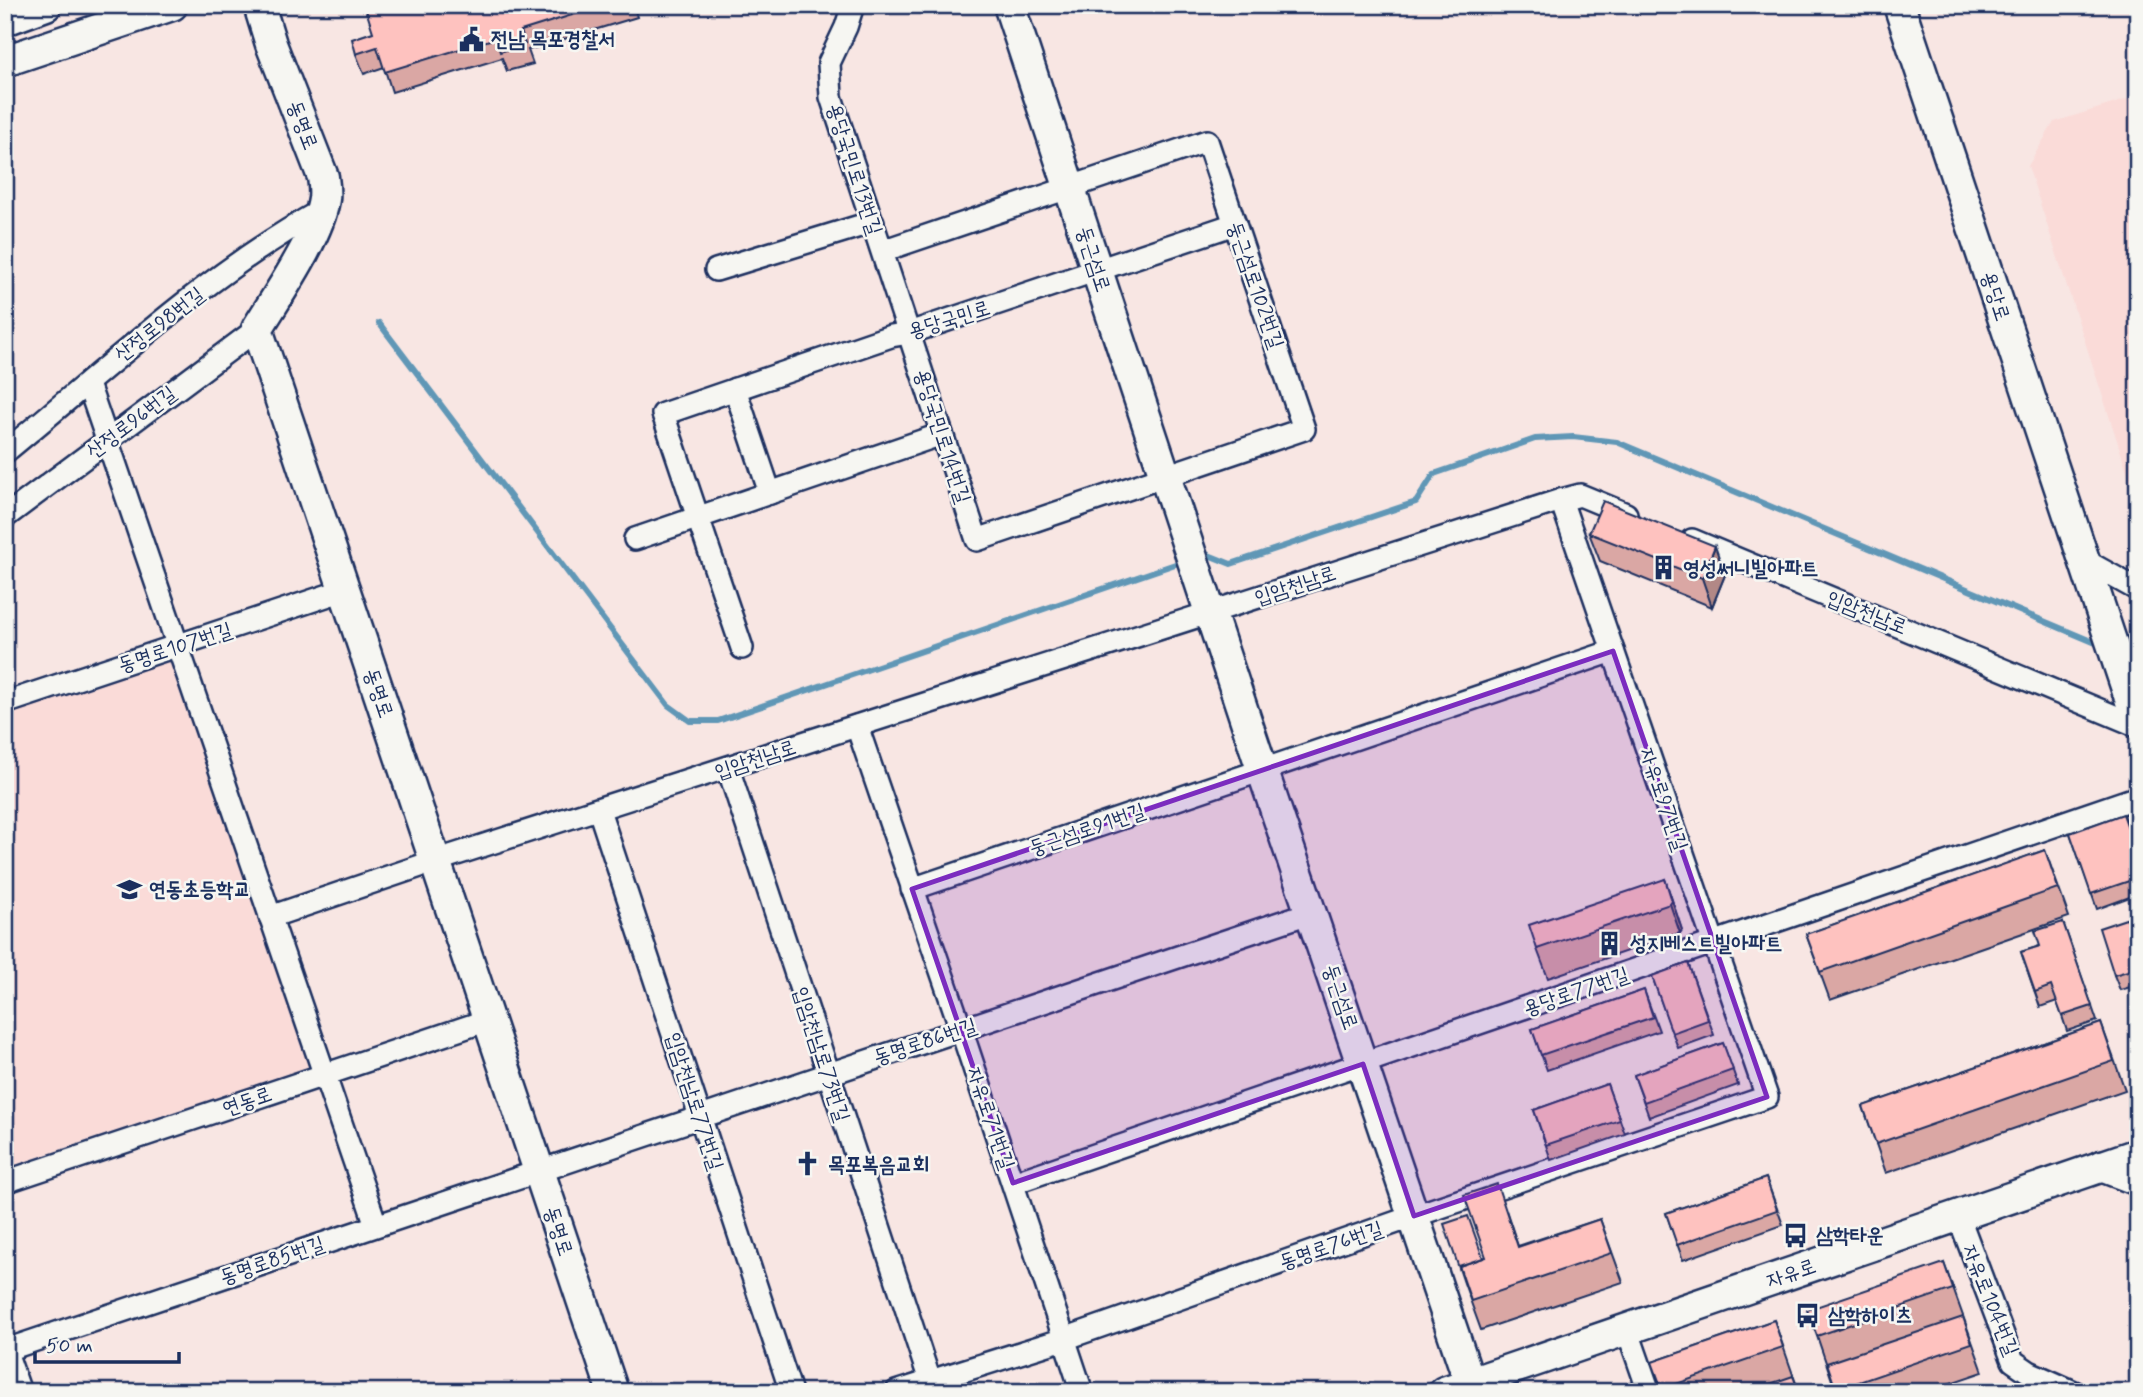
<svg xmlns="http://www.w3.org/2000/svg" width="2143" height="1397" viewBox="0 0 2143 1397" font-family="Mynerve,'Poor Story',sans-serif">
  <rect width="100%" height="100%" fill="#f8e6e3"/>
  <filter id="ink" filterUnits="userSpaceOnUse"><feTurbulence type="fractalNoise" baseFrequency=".0143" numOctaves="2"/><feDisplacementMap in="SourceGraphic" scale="14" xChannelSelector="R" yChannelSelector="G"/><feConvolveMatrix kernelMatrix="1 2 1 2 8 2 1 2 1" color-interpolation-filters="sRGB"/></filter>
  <g filter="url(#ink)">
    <g fill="#fadbd8">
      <polygon points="2138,96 2138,505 2028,166 2054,122"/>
      <polygon points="175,656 312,1066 5,1168 5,712"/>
    </g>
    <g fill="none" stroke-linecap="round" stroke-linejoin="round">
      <g stroke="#6197b6" stroke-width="6">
        <polyline points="379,323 668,705 690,721 718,721 1184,561"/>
        <polyline points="1201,556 1206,554 1231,564 1416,502 1434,474 1535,439 1573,437 1617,442 2103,646"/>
        <polyline points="2126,655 2138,660"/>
      </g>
      <defs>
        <g id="street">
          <polyline points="853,5 846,27 829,63 831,97 977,540 1304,429 1207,141 882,251"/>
          <polyline points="716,270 873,222"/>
          <polyline points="88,384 376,1225"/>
          <polyline points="735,389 770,493"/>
          <path d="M 5,452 C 108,368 205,275 322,210"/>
          <polyline points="5,517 257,329"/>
          <polyline points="635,539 942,434"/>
          <polyline points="1692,540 2138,726"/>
          <polyline points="2084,560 2138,590"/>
          <polyline points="742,648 663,414 891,336 909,333 1235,224"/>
          <polyline points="5,703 344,590"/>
          <polyline points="857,726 961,1029 1082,1392"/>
          <polyline points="728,768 930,1381"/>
          <polyline points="599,810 791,1392"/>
          <polyline points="912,889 1613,651"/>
          <polyline points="270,917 435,861 1561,500 1580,495 1626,514"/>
          <polyline points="5,1182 488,1020"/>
          <polyline points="1013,1183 2138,797"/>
          <polyline points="1958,1215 2013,1361 2029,1372 2074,1392"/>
          <polyline points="1627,1329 1649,1392"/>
          <polyline points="5,1349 20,1392"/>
          <polyline points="6,1350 1312,912"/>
          <polyline points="896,1392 1064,1339 1414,1216 1767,1097 1561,500"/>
        </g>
        <g id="secondary">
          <path d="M 259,5 L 271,44 L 323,177 C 324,184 325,192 324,199 C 319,236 277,296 257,329 L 613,1392"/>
          <polyline points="1009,5 1262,769 1473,1392"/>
          <polyline points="1899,5 2138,722"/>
          <polyline points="5,20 46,5"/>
          <polyline points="5,61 172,5"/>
          <polyline points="2101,1166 2138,1180"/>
          <polyline points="1444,1392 2138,1154"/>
        </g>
      </defs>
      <use href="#street" stroke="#1b2f5e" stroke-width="26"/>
      <use href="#secondary" stroke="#1b2f5e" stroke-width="35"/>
      <use href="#street" stroke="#f6f6f2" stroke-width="21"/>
      <use href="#secondary" stroke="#f6f6f2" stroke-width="30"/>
    </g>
    <g fill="#daa7a4" stroke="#1b2f5e" stroke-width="2">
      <polygon points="372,5 633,5 637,17 528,50 533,64 507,71 502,58 392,92 384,67 364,74 356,54 373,32"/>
      <polygon points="1589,533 1725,575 1712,607 1600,561"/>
      <polygon points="2070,833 2138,855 2138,894 2097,909"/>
      <polygon points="2045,850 2069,917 1830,1000 1806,934"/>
      <polygon points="1665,879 1682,930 1680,933 1548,978 1537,949"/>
      <polygon points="2138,915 2138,985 2120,990 2114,975"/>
      <polygon points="2063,922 2097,1021 2067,1031 2057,1001 2040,1007 2021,952 2040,946"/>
      <polygon points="1688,963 1714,1035 1678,1048 1652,976"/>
      <polygon points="1644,990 1659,1031 1547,1070 1532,1029"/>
      <polygon points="2101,1023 2125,1090 1886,1173 1863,1106"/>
      <polygon points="1723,1043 1738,1085 1649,1117 1634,1075"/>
      <polygon points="1607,1084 1625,1134 1551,1160 1534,1110"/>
      <polygon points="1766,1178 1783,1225 1683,1260 1666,1213"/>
      <polygon points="1507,1213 1518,1246 1600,1219 1623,1282 1481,1330 1464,1283 1483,1258 1486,1257"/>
      <polygon points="1944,1263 1983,1372 1924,1392 1836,1392 1817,1336"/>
      <polygon points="1774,1320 1799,1392 1663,1392 1652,1362"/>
    </g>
    <g fill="#b28886" stroke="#1b2f5e" stroke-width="2">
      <polygon points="1715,546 1725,575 1712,607 1702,578"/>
      <polygon points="1665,879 1682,930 1680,933 1670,904"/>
    </g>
    <g fill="#fec2bf" stroke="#1b2f5e" stroke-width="2">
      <polygon points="372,5 604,5 521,31 525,44 500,52 496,38 385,72 377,47 356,54 352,39 373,32 365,7"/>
      <polygon points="1603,501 1715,546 1702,578 1589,533"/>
      <polygon points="2123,814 2138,856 2138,878 2091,894 2070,833"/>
      <polygon points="2045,850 2058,888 1820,972 1806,934"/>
      <polygon points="1665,879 1672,901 1670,904 1537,949 1529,925"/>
      <polygon points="2138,915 2138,968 2114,975 2099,928"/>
      <polygon points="2063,922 2092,1006 2062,1016 2051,986 2035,992 2021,952 2040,946 2035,931"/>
      <polygon points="1688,963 1708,1020 1672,1033 1652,976"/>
      <polygon points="1644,990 1653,1017 1541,1055 1532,1029"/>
      <polygon points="2101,1023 2114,1061 1876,1144 1863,1106"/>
      <polygon points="1723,1043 1733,1070 1644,1102 1634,1075"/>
      <polygon points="1607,1084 1620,1120 1546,1145 1534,1110"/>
      <polygon points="1766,1178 1777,1210 1677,1245 1666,1213"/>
      <polygon points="1497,1184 1518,1247 1600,1219 1612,1253 1471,1301 1459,1266 1486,1257 1464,1195"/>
      <polygon points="1468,1216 1483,1258 1459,1266 1464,1283 1444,1224"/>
      <polygon points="1944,1263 1953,1289 1817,1336 1807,1310"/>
      <polygon points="1963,1317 1972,1343 1836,1390 1827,1363"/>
      <polygon points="1774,1320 1783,1347 1662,1389 1652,1362"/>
      <polygon points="1793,1376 1799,1392 1746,1392"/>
      <polygon points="2057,1382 2061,1392 2028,1392"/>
      <polygon points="1551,1388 1552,1392 1539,1392"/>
    </g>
  </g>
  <path fill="#7b2cbf" fill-opacity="0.2" stroke="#7b2cbf" stroke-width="5" stroke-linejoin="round" d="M 1613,651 L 1767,1097 L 1414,1216 L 1363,1064 L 1013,1183 L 912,889 Z"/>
  <defs>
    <symbol id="civic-bare" viewBox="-9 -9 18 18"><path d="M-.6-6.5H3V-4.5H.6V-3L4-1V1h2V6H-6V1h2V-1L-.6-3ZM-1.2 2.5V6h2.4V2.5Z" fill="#1b2f5e" stroke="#f6f6f2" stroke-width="2.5" paint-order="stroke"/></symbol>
    <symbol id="building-bare" viewBox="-9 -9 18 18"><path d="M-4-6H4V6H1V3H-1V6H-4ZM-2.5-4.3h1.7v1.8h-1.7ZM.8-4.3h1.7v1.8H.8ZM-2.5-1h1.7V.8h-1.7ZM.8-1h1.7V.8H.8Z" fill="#1b2f5e" stroke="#f6f6f2" stroke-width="2.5" paint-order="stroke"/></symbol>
    <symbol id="school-bare" viewBox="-9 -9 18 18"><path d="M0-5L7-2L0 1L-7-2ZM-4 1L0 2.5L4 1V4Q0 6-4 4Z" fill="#1b2f5e" stroke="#f6f6f2" stroke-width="2.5" paint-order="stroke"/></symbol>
    <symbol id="church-bare" viewBox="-9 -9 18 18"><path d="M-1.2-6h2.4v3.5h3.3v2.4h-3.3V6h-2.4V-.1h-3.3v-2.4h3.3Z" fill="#1b2f5e" stroke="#f6f6f2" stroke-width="2.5" paint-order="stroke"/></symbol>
    <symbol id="bus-bare" viewBox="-9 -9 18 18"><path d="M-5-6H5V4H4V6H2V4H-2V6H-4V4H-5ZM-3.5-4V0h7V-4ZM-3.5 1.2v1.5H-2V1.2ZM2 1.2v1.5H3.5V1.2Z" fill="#1b2f5e" stroke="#f6f6f2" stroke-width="2.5" paint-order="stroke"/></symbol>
  </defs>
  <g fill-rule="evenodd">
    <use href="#civic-bare" x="454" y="22" width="35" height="35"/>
    <use href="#building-bare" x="1646" y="550" width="35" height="35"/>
    <use href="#school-bare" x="112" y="872" width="35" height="35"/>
    <use href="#building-bare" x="1592" y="926" width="35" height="35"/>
    <use href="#church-bare" x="790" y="1146" width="35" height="35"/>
    <use href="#bus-bare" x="1778" y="1218" width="35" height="35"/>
    <use href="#bus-bare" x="1790" y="1298" width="35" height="35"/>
  </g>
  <g text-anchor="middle" stroke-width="5" stroke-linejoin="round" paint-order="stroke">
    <g font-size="21" font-weight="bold" fill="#1b2f5e" stroke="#f6f6f2" text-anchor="start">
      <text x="491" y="46">전남 목포경찰서</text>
      <text x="1683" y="575">영성써니빌아파트</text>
      <text x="149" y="896">연동초등학교</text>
      <text x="1630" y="950">성지베스트빌아파트</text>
      <text x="828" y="1171">목포복음교회</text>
      <text x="1816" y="1242">삼학타운</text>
      <text x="1828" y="1322">삼학하이츠</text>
    </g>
    <g font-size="21" fill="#1b2f5e" stroke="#f6f6f2">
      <text transform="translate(303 125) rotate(69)" y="7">동명로</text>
      <text transform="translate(855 169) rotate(72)" y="7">용당국민로13번길</text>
      <text transform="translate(1094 259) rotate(72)" y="7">둥근섬로</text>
      <text transform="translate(1256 285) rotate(71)" y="7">둥근섬로102번길</text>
      <text transform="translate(1996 296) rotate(72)" y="7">용당로</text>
      <text transform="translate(949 319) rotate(-17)" y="7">용당국민로</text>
      <text transform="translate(159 324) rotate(-38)" y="7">산정로98번길</text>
      <text transform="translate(131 422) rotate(-37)" y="7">산정로96번길</text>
      <text transform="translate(943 436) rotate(72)" y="7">용당국민로14번길</text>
      <text transform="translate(1295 585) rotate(-18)" y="7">입암천남로</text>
      <text transform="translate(1867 612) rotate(22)" y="7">입암천남로</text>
      <text transform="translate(175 647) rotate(-18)" y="7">동명로107번길</text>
      <text transform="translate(379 693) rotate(71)" y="7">동명로</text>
      <text transform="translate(755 759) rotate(-18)" y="7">입암천남로</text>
      <text transform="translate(1664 799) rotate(71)" y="7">자유로97번길</text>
      <text transform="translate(1087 829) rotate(-19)" y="7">둥근섬로91번길</text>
      <text transform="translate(1576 991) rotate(-19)" y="7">용당로77번길</text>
      <text transform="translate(1341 997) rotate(71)" y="7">둥근섬로</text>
      <text transform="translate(925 1041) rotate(-18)" y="7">동명로86번길</text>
      <text transform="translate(822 1054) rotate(72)" y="7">입암천남로73번길</text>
      <text transform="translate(247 1101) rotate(-19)" y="7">연동로</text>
      <text transform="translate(695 1101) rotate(72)" y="7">입암천남로77번길</text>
      <text transform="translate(991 1118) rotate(71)" y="7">자유로71번길</text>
      <text transform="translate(559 1231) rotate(72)" y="7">동명로</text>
      <text transform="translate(1331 1245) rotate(-19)" y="7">동명로76번길</text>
      <text transform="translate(272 1260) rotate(-19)" y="7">동명로85번길</text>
      <text transform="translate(1791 1273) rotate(-19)" y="7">자유로</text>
      <text transform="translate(1991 1300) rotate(68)" y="7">자유로104번길</text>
    </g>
  </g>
  <rect width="2143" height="1397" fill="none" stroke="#f6f6f2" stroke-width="28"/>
  <rect x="14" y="14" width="2115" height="1369" fill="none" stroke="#1b2f5e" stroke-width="2.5" filter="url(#ink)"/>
  <path d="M35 1352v10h144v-10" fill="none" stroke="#1b2f5e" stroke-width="3.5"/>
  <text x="46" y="1352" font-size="21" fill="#1b2f5e" stroke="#f6f6f2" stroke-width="5" paint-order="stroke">50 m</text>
</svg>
